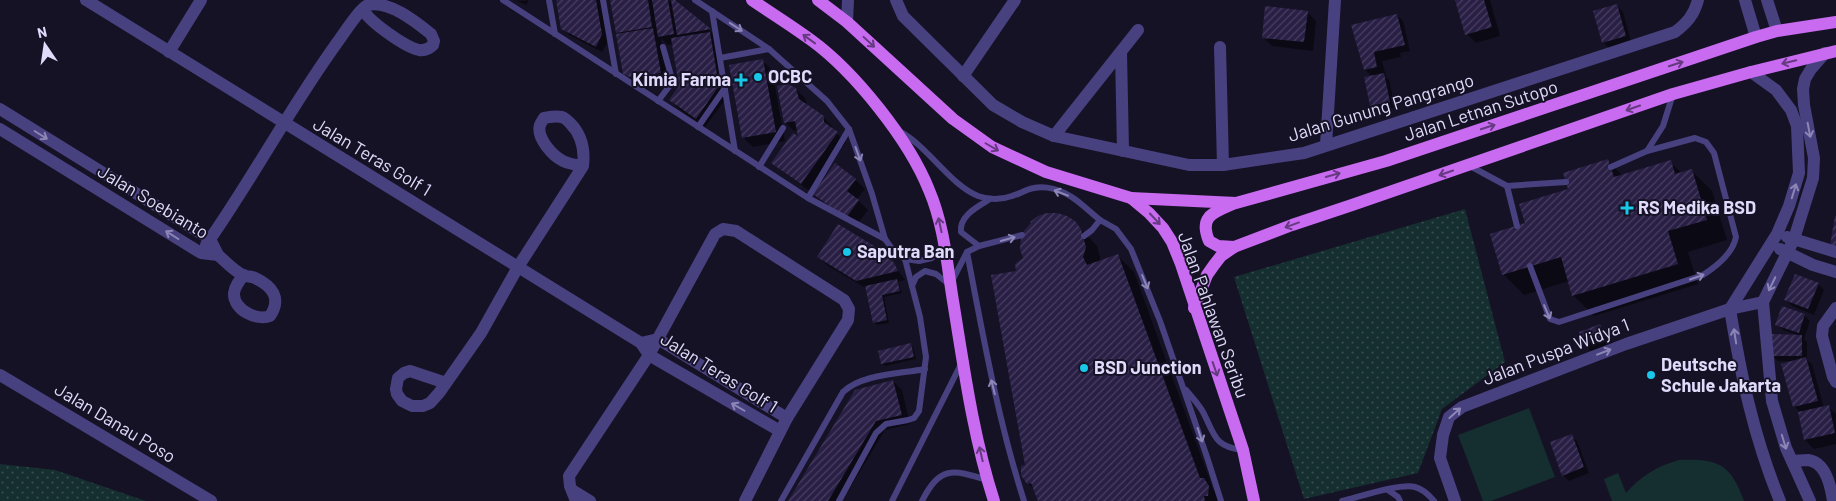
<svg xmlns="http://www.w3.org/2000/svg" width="1836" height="501" viewBox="0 0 1836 501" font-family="Barlow,sans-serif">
  <defs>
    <pattern id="green-dots" width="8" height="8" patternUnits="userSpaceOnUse" patternTransform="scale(1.25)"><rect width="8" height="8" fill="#152e2f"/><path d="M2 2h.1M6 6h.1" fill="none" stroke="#374c4e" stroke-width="1.8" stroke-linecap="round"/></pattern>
    <pattern id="building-hatch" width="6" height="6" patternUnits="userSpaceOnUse" patternTransform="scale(1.25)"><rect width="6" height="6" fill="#291f45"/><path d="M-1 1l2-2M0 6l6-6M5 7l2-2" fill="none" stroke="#483f61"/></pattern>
  </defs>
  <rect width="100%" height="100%" fill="#161225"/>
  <g fill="url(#green-dots)">
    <polygon points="1465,209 1505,362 1442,409 1418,473 1304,499 1234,277"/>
    <polygon points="0,464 55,470 146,501 0,501"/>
  </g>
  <g fill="#152e2f">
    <polygon points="1529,408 1555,477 1491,501 1483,501 1458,435"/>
    <path d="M 1679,460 C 1718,459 1730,463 1744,501 L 1612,501 L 1604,479 L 1618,473 L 1626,493 C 1641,476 1657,466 1679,460 Z"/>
  </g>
  <g fill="#0007">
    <polygon points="516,0 522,1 529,0 526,5"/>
    <polygon points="557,0 603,0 608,41 602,52 569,35 562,28"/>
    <polygon points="611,0 669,0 673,4 673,0 718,38 728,96 705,127 679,109 670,100 681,86 673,44 668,45 661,38 669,82 642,87 634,82 624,73 620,35 617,33"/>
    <polygon points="1457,0 1490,0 1500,36 1476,43 1467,34"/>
    <polygon points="1617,6 1623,12 1631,42 1609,48 1603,42"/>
    <polygon points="1307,12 1316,21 1313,51 1272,46 1263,37"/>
    <polygon points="1397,15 1403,21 1410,51 1400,53 1401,57 1382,61 1386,77 1389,80 1395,107 1377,112 1371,106 1372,77 1365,69 1353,26"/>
    <polygon points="763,61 772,70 785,141 753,147 744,138"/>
    <polygon points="796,89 805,98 807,106 823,117 832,126 833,130 846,142 811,192 782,171 773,162 799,139 798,130 794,131 785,122"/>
    <polygon points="1608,161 1623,176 1670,162 1682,173 1691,170 1712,191 1727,240 1688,252 1698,284 1594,316 1573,295 1569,281 1524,295 1503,274 1526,224"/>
    <polygon points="835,165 856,180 865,189 857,199 868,210 856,226 824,203 815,194"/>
    <polygon points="1074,222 1097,246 1101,261 1118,256 1134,272 1213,489 1223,501 1039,501 1035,491 1028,483 1027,466"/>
    <polygon points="819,257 892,262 905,280 898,282 902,293 884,297 889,323 877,325 875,323 867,289 828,266"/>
    <polygon points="1818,284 1824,290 1814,315 1792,306 1786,300"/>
    <polygon points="1804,315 1810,321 1804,339 1807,342 1807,360 1812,364 1824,408 1828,407 1836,414 1836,444 1814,449 1805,440 1799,413 1801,413 1794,406 1792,361 1778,361 1772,355 1798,335 1783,330 1777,324"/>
    <polygon points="1599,326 1611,338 1615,349 1596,356 1584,344"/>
    <polygon points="910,345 913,347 916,359 885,366 882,363"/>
    <polygon points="893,381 902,390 910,424 885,430 842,501 790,501"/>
    <polygon points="1571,436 1577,441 1589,473 1569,481 1563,475"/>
  </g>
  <g fill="url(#building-hatch)">
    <polygon points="556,0 596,0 602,34 596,47 561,29"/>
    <polygon points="610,0 648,0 652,27 616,33"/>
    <polygon points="652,0 668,0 674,34 658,37"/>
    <polygon points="671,0 675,0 711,29 677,35"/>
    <polygon points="1455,0 1484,0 1492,27 1465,35"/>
    <polygon points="1617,4 1626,36 1602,43 1593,11"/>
    <polygon points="1265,6 1308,11 1304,42 1262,38"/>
    <polygon points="1397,14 1405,45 1374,52 1377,67 1364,70 1351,25"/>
    <polygon points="653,28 661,73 632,78 623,74 616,34"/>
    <polygon points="710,32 719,86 696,119 669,100 679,86 671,38"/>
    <polygon points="763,59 776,132 742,138 729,65"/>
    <polygon points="1384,73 1390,102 1370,106 1364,77"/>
    <polygon points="788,84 796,88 799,99 824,116 824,122 838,132 801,184 771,163 793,133 798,136 795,121 784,123 777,86"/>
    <polygon points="1608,159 1614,177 1671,160 1675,174 1692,169 1707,220 1668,231 1678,264 1572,296 1561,257 1502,275 1490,234 1525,223 1519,204 1568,189 1563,173"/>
    <polygon points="835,163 856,179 847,191 859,200 846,218 813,194"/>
    <polygon points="1047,213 1057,213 1067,216 1075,221 1081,229 1086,247 1083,257 1087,265 1118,254 1200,478 1204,478 1209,486 1208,496 1204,496 1205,501 1038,501 1031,483 1027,484 1021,475 1021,466 1025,465 991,275 1016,271 1015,264 1023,258 1020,249 1021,239 1024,231 1031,223 1030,222 1038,216"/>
    <polygon points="1835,216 1836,216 1836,247 1830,246"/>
    <polygon points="838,224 884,252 894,263 898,271 856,281 817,257"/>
    <polygon points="1795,274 1819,283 1808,309 1784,300"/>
    <polygon points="897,279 900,291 882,295 887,320 873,323 865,286"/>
    <polygon points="1782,306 1805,314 1799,333 1775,325"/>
    <polygon points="1600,324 1604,337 1583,345 1579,332"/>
    <polygon points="1771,334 1802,335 1802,356 1771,356"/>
    <polygon points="911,343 914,357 881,364 878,351"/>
    <polygon points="1806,357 1818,401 1793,407 1781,364"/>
    <polygon points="893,380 902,415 876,421 828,501 788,501 855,390"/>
    <polygon points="1829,405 1835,433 1804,440 1798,412"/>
    <polygon points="1572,434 1584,467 1562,476 1550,442"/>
  </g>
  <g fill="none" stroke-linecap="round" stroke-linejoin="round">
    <g stroke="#484180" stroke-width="6">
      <polyline points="503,0 808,198 885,239"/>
      <polyline points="549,0 555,34"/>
      <polyline points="603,0 616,74"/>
      <polyline points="695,0 769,49 827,101 849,129 872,194 885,239 893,250 905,259 919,261 932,258 944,246"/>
      <polyline points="712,11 735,151"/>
      <polyline points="720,58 769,49"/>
      <polyline points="658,101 671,84 672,79 663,47"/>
      <polyline points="698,127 725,88"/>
      <path d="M 899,131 C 928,146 950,185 978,196 C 989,200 1001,200 1012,196 C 1020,194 1026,189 1034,188 C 1042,186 1053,188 1060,191 C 1075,196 1088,211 1100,220"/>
      <polyline points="1647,151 1663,126 1673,94"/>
      <polyline points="1470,166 1507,186 1566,182"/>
      <polyline points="759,167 783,128"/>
      <polyline points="1507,186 1517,226"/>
      <polyline points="808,198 849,129"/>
      <path d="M 1022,235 L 979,246 L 967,252 C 983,336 998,420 1024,501"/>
      <polyline points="1084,236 1092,230 1100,220 1116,229 1131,249 1160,321 1207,457 1221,501"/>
      <path d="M 979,246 L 961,232 C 959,216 977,207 990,199"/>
      <path d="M 1530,266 L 1550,319 L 1559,322 L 1703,275 C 1717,266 1733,253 1736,237 L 1714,153 L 1706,142 L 1695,138 L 1647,151 L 1611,167"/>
      <polyline points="912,286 916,277 925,271 936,274 950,285 967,252"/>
      <path d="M 1186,390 C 1192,397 1199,405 1203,412 C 1215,435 1214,447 1243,450"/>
      <polyline points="1388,490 1398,497 1400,501"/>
      <path d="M 781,501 L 843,392 C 862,374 899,374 925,369"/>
      <polyline points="839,501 876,433 886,424 908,420 914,418 919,411 926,357 920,317 905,259"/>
      <polyline points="892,501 961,364"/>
      <path d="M 922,501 C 940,466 952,469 987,480"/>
      <path d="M 1342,501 C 1359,497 1400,483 1415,487 C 1423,489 1429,495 1434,501"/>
    </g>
    <g stroke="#484180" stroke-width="12">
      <polyline points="86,0 641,343"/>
      <path d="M 896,0 L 903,16 L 993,105 L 1022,122 L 1054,136 L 1189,165 L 1223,165 L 1304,153 L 1675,32 C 1687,23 1694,15 1698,0"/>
      <polyline points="1745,0 1756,37"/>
      <polyline points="1767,0 1777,31"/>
      <polyline points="847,22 848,0"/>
      <polyline points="1220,47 1223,165"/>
      <polyline points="169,52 201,0"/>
      <polyline points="1121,52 1123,151"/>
      <path d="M 1751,72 L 1776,90 L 1791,110 L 1797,126 L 1799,173 L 1789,206 L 1777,234 L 1730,309 C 1741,376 1754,438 1780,501"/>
      <polyline points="963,76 1015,0"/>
      <polyline points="0,109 210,239 218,255 201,253 0,129"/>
      <polyline points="1054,136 1138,30"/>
      <polyline points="1326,145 1335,0"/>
      <polyline points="1787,237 1836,252"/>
      <path d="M 206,245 C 253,178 291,106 339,40 C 345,32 360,8 368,5 C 389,0 416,22 431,34 L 434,41 L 433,45 C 429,49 425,51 419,50 C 405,47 370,22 363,10"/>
      <polyline points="1780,249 1813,265 1836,272"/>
      <path d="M 218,255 C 225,261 234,271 243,275 C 247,277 251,276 255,278 C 272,286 282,298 270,316 C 257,321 233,310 234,293 C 235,286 239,281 244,275"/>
      <polyline points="1836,308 1823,326 1822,336 1833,377 1836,382"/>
      <polyline points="0,375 211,501"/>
      <path d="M 446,383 L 410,371 L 404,373 L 398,378 L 396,389 L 397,394 L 402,401 L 412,406 L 423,406 L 430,403 L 439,393 L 481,333 L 518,267 L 583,166 C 585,149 582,135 570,123 C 568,121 566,119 564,118 C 559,115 550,117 544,118 C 543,120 541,122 540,125 C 536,138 553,156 563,161 C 569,164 576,165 583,166"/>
      <polyline points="780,431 649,355 641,343 658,339 787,418"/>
      <path d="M 1792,461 C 1797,461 1803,460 1808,460 C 1826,462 1831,487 1833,501"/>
      <polyline points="572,490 590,501"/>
      <polyline points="576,501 570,486 569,476 649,355 715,234 723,229 736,231 844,300 849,309 848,320 787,418 745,501"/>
      <polyline points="1455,501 1440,458 1443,435 1449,417 1462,407 1626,344 1730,309 1763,302"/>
      <polyline points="1810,501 1786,448 1772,401 1763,302 1794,239 1813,178 1814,158 1804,105 1803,89 1805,79 1811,69 1825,53"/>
    </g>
    <g stroke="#c86bf1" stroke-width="12">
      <path d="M 752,0 C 771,13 792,26 811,40 C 855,72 909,140 929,190 C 944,225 947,264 953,301 C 964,368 973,436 994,501"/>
      <polyline points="818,0 847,22 953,119 992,147 1046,172 1131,198 1149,213 1163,228 1172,242 1181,264 1243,450 1254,501"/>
      <polyline points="1131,198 1236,203 1386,161 1756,37 1777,31 1836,22"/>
      <path d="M 1233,204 C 1212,213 1199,217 1209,241 L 1218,246 L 1234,247"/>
      <polyline points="1194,308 1207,275 1214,265 1221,256 1234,247 1292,225 1352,205 1673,94 1751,72 1836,51"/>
    </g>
  </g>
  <defs><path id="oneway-shaft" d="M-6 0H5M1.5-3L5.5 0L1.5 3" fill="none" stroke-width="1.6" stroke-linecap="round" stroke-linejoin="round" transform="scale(1.25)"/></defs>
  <g stroke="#8c86b7">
    <use href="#oneway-shaft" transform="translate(736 27) rotate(33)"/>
    <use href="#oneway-shaft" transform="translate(1809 130) rotate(79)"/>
    <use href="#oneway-shaft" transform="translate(41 135) rotate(32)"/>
    <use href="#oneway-shaft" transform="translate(858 154) rotate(70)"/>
    <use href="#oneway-shaft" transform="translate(1794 191) rotate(-73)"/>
    <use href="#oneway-shaft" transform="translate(1061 193) rotate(-159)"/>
    <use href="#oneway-shaft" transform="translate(172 235) rotate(-148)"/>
    <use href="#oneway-shaft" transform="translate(1008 239) rotate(-16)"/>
    <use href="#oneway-shaft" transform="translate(1697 277) rotate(-19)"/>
    <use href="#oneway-shaft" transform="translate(1145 282) rotate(68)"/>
    <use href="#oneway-shaft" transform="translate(1772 284) rotate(116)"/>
    <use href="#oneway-shaft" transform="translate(1547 312) rotate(67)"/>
    <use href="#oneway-shaft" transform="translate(1735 336) rotate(-99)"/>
    <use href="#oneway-shaft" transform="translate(1604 352) rotate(-21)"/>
    <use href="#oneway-shaft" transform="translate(993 387) rotate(-104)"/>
    <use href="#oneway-shaft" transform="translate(738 407) rotate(-150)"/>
    <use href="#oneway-shaft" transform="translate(1455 413) rotate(-42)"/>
    <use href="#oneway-shaft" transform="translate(1200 435) rotate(71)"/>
    <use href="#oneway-shaft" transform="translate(1784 442) rotate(73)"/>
  </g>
  <g stroke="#663a81">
    <use href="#oneway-shaft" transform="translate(809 39) rotate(-144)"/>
    <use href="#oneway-shaft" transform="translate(869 42) rotate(43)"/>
    <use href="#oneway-shaft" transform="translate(1789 62) rotate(166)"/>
    <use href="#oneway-shaft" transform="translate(1676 64) rotate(-18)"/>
    <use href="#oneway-shaft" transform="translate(1633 108) rotate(161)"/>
    <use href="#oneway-shaft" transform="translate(1488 127) rotate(-18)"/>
    <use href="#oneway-shaft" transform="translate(992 147) rotate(30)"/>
    <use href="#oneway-shaft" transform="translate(1446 173) rotate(161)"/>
    <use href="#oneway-shaft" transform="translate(1333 175) rotate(-16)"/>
    <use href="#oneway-shaft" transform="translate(1155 219) rotate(47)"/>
    <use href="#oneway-shaft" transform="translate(940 225) rotate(-102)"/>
    <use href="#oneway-shaft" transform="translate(1292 225) rotate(160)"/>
    <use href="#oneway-shaft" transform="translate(1215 369) rotate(71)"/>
    <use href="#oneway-shaft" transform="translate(981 454) rotate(-103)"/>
  </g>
  <g fill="#18c7e9" stroke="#161225" stroke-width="2">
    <circle cx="758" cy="77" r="5"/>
    <path d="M738.5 72.5h5v5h5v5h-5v5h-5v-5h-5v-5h5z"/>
    <path d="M1624.5 200.5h5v5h5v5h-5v5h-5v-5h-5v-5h5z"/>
    <circle cx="847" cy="252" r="5"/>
    <circle cx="1084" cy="368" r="5"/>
    <circle cx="1651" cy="375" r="5"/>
  </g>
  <g text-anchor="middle" stroke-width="4" stroke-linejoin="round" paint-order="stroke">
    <g font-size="18" font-weight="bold" fill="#e0dafb" stroke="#161225" text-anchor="start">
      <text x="768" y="83">OCBC</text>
      <text x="731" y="86" text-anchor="end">Kimia Farma</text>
      <text x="1638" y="214">RS Medika BSD</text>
      <text x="857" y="258">Saputra Ban</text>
      <text x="1661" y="371">Deutsche<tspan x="1661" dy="21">Schule Jakarta</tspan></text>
      <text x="1094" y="374">BSD Junction</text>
    </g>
    <g font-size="18" fill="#e0dafb" stroke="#161225">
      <text transform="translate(1381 108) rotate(-17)" y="6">Jalan Gunung Pangrango</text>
      <text transform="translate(1481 111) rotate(-18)" y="6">Jalan Letnan Sutopo</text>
      <text transform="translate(372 157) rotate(31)" y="6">Jalan Teras Golf 1</text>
      <text transform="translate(153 202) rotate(31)" y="6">Jalan Soebianto</text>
      <text transform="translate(1213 315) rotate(70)" y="6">Jalan Pahlawan Seribu</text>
      <text transform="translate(1556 352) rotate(-21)" y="6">Jalan Puspa Widya 1</text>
      <text transform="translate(719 373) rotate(32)" y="6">Jalan Teras Golf 1</text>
      <text transform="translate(115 423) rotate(31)" y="6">Jalan Danau Poso</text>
    </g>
  </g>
  <g transform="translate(45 45) rotate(347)" stroke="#161225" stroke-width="4" paint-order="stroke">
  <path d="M0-4L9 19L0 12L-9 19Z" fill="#e0dafb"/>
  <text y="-8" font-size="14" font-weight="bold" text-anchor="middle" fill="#e0dafb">N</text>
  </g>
</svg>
